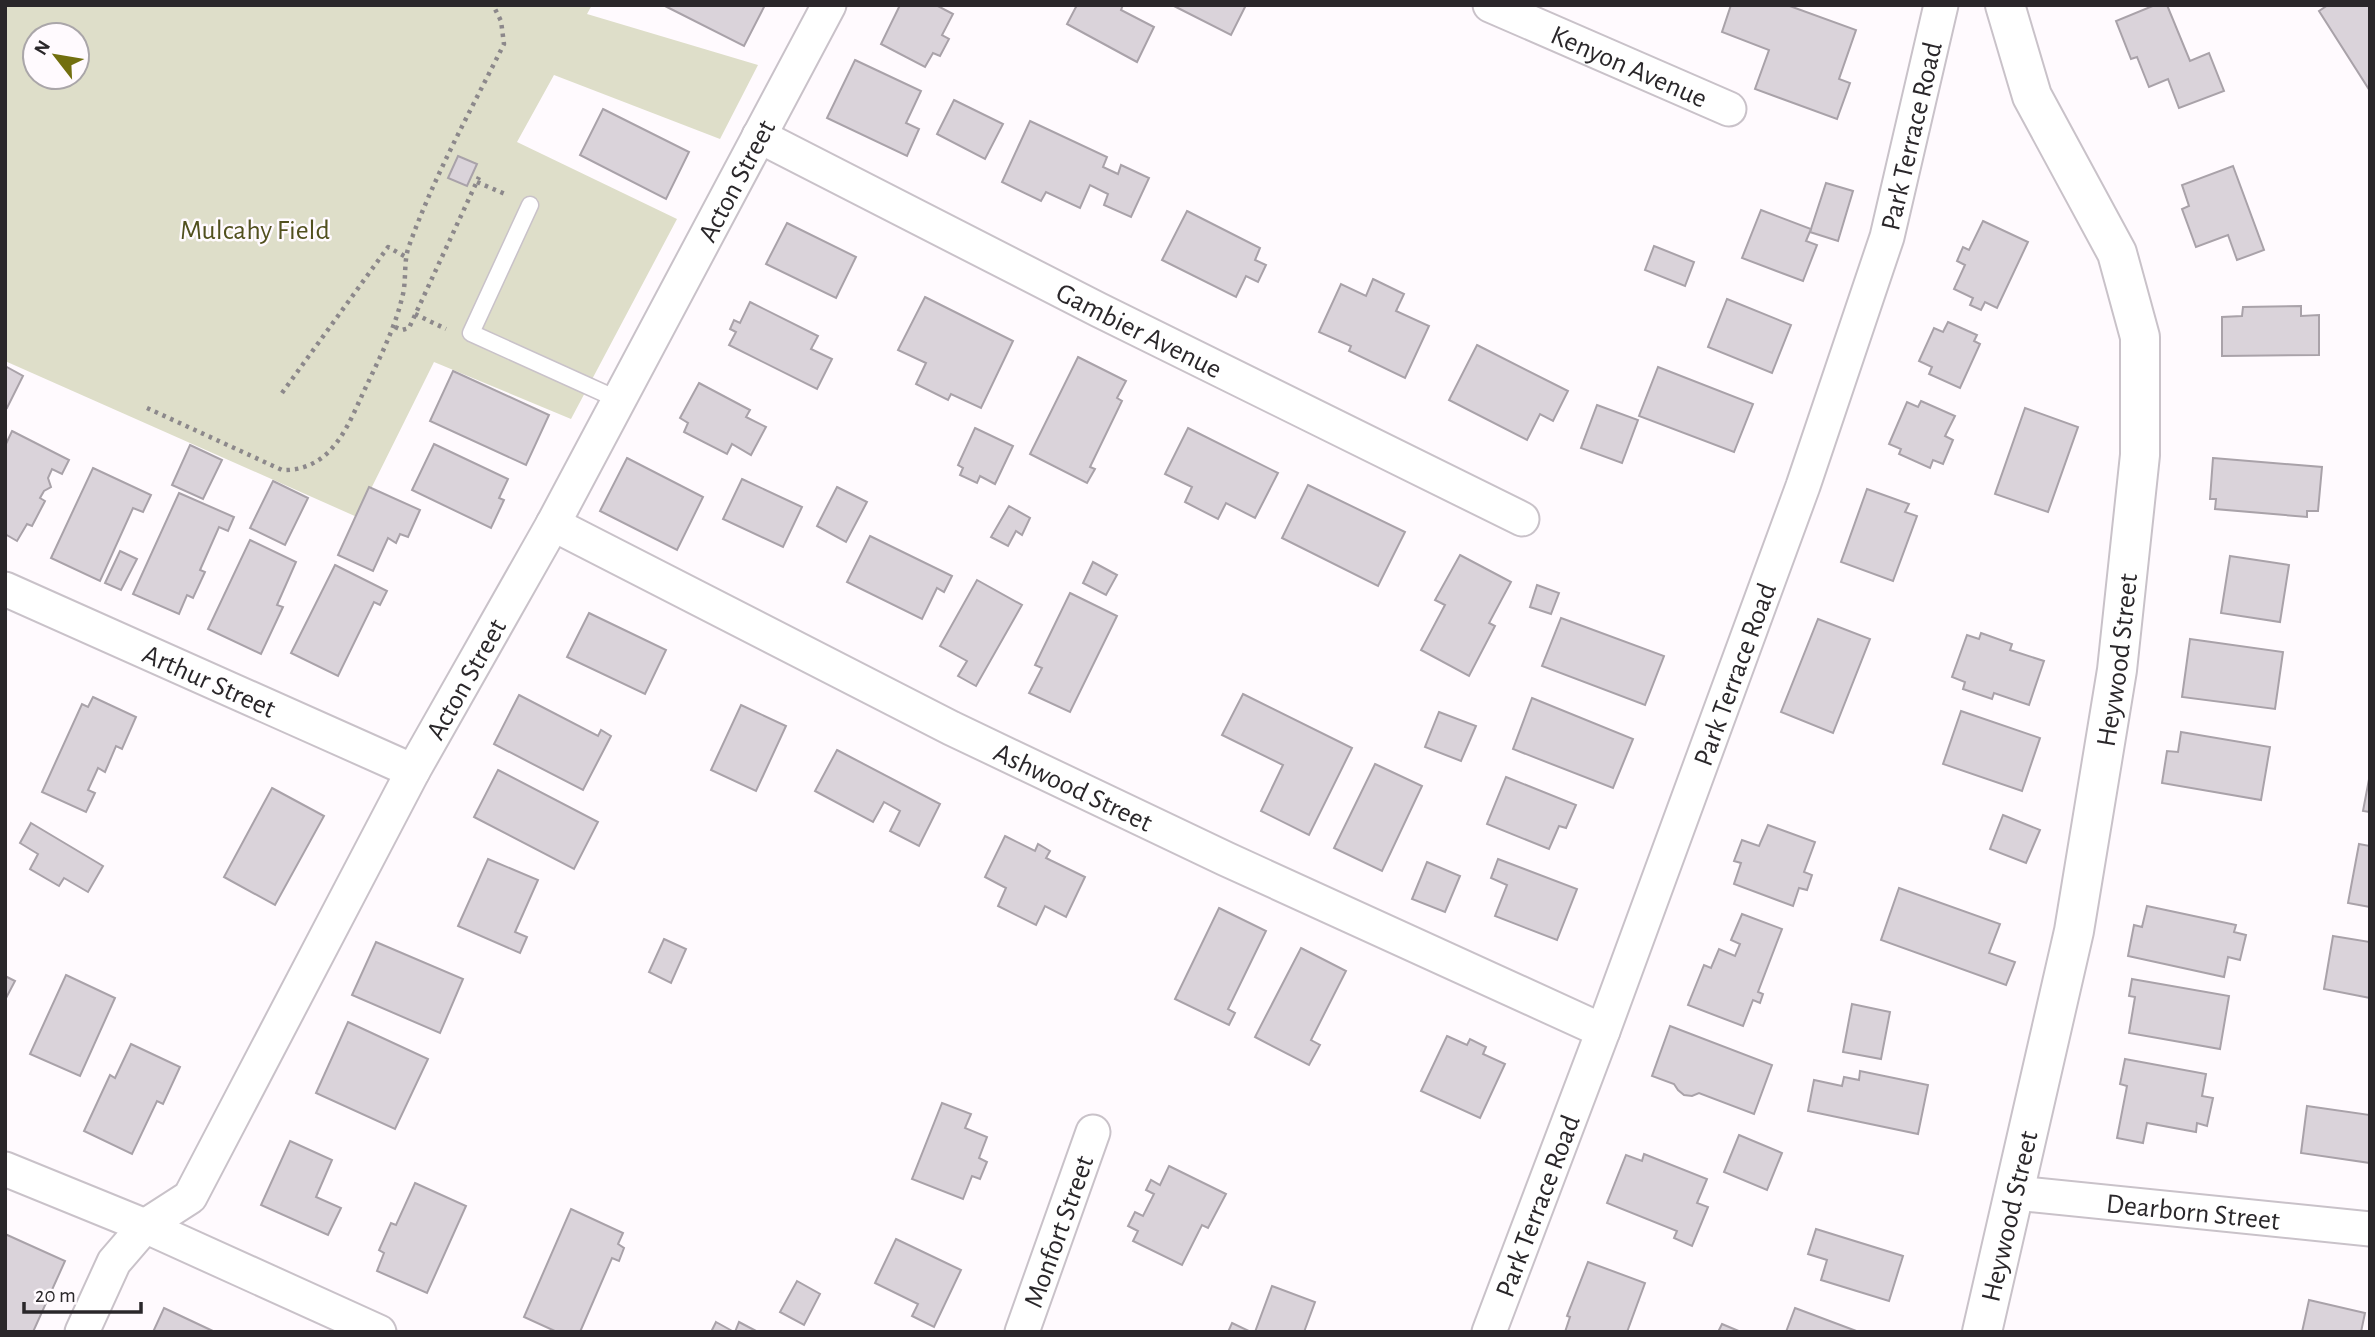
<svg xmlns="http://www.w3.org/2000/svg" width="2375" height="1337" viewBox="0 0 2375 1337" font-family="'Alegreya Sans',sans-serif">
  <rect width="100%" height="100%" fill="#fffafe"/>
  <path fill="#dedec9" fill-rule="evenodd" d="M 5,5 L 592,5 L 587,14 L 758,65 L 720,139 L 554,75 L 517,142 L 677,219 L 571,419 L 434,362 L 357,517 L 5,361 ZM 35,35 L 77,35 L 77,77 L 35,77 Z"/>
  <g fill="#dad3da" stroke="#a9a2a9" stroke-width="2">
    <polygon points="663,5 765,5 744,46"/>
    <polygon points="900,5 936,5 953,14 942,35 949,39 940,56 933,53 925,67 881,44"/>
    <polygon points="1077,5 1123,5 1121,10 1154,27 1137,62 1067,24"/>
    <polygon points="1172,5 1246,5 1231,35"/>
    <polygon points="1731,5 1787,5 1856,30 1839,79 1850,83 1837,119 1755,89 1769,50 1722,32"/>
    <polygon points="2155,5 2167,5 2190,61 2209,53 2224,91 2179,108 2168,79 2149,87 2137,57 2131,59 2116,21"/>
    <polygon points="2328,5 2370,5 2370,91 2319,11"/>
    <polygon points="855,60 921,91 906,123 919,129 907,156 827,118"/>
    <polygon points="954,100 1003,124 985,159 937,134"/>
    <polygon points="603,109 689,152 666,199 580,155"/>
    <polygon points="1030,121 1107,157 1103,167 1118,174 1121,165 1149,178 1131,217 1104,205 1108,194 1090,185 1080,208 1046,192 1041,201 1002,182"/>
    <polygon points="458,156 477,164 467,186 448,178"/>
    <polygon points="2233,166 2264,250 2237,260 2228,235 2196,247 2182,209 2189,206 2182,185"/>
    <polygon points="1826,183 1853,191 1838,241 1810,232"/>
    <polygon points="1761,210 1811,229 1806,241 1817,245 1803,281 1742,258"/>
    <polygon points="1187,211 1260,248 1255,260 1266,265 1258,282 1246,276 1236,297 1162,260"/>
    <polygon points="1983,221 2028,242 1997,308 1985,302 1981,310 1970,305 1973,298 1954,289 1965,265 1957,261 1963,247 1969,250"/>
    <polygon points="787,223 856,257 836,298 766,264"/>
    <polygon points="1654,246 1694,262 1685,286 1645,270"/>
    <polygon points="1373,279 1404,294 1396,311 1429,326 1405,378 1349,351 1351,346 1319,332 1341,284 1366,296"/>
    <polygon points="925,297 1013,341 981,408 951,394 948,400 916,384 926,363 898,350"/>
    <polygon points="1727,299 1791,325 1772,373 1708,347"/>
    <polygon points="750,302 818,336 811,349 832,359 817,389 729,345 736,332 730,329 734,320 740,323"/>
    <polygon points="2301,306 2301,316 2319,315 2319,355 2222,356 2222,317 2242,316 2243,307"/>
    <polygon points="1948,322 1977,335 1974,341 1980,344 1960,388 1929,374 1932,367 1919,361 1934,328 1943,332"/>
    <polygon points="1477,345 1568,391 1553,421 1540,414 1527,440 1449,400"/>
    <polygon points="1078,357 1126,381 1117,398 1122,401 1090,467 1095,469 1087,483 1030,454"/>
    <polygon points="5,366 23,376 7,408 5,407"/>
    <polygon points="1658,367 1753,404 1734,452 1639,416"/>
    <polygon points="453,371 549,415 526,465 430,421"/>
    <polygon points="699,383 750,410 746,417 766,427 751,455 732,444 727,454 684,432 688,423 680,418"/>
    <polygon points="1921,401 1955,416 1945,436 1953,440 1943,464 1933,460 1930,468 1899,454 1901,449 1889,444 1907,402 1918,407"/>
    <polygon points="1597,405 1638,420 1622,463 1581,448"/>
    <polygon points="2025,408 2078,427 2048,512 1995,494"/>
    <polygon points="975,428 1013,446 995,484 980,476 977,483 960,475 963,468 958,465"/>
    <polygon points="1188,428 1278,473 1255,518 1226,503 1218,519 1185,502 1192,487 1165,474"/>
    <polygon points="12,431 69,460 62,474 52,469 48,478 51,487 44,491 40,498 45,501 32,526 27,524 17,541 5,534 5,446"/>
    <polygon points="434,444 508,479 499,498 504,500 491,528 412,490"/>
    <polygon points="190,445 222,460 203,499 172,485"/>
    <polygon points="627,458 703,497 677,550 600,511"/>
    <polygon points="2213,458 2322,467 2318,511 2307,511 2307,517 2215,509 2216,499 2210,499"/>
    <polygon points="93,468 151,495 143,512 133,508 100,581 51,558"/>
    <polygon points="742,479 802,507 783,547 723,519"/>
    <polygon points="273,481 308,498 285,545 250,528"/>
    <polygon points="1308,485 1405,532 1378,586 1282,538"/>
    <polygon points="369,487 420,510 408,537 400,534 396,543 388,538 373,571 338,555"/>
    <polygon points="837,487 867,502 846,542 817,526"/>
    <polygon points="1867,489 1909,504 1905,512 1917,516 1893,581 1841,562"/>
    <polygon points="179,493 234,517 228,531 219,527 200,570 205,572 193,598 187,595 179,614 133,594"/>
    <polygon points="1009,506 1030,518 1022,535 1016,531 1008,546 991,537"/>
    <polygon points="870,536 952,576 944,592 937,588 922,619 847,582"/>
    <polygon points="250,540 296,562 277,605 283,607 261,654 208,629"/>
    <polygon points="120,551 137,559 121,590 105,583"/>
    <polygon points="1460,555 1511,582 1489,623 1495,626 1469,676 1421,650 1445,605 1435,600"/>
    <polygon points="2230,556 2289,565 2280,622 2221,613"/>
    <polygon points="1093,562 1117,575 1106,595 1083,583"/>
    <polygon points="335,565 387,591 380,605 374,602 338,676 291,653"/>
    <polygon points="977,580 1022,605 976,686 958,676 967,661 940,646"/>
    <polygon points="1537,585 1559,593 1551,614 1530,607"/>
    <polygon points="1070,593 1117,616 1070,712 1029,693 1042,668 1035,665"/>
    <polygon points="589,613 666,650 645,694 567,657"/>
    <polygon points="1561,618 1664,656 1645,705 1542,666"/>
    <polygon points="1818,619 1870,639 1833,733 1781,712"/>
    <polygon points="1981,633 2012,644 2010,650 2044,661 2029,705 1994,693 1992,699 1963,689 1965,682 1952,677 1967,635 1979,639"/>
    <polygon points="2190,639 2283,652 2275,709 2182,697"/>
    <polygon points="1243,694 1352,748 1309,835 1261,811 1283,765 1222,735"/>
    <polygon points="519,695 598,736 601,730 611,736 583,790 494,744"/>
    <polygon points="93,697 136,717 122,749 116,746 105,772 98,768 88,790 95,793 86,812 42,792 82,704 88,707"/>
    <polygon points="1532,698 1633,739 1613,788 1513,749"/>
    <polygon points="741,705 786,726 756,791 711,770"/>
    <polygon points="1961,711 2040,738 2022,791 1943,764"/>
    <polygon points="1439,712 1476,726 1461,761 1425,747"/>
    <polygon points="2181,732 2270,747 2261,800 2162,783 2167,751 2178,752"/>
    <polygon points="837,750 940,804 919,846 890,831 900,811 884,802 873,822 815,791"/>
    <polygon points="1375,764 1422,786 1382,871 1334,848"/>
    <polygon points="498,770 598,822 574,869 474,817"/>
    <polygon points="2370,774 2370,812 2363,811"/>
    <polygon points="1506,777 1576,805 1566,828 1559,826 1549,849 1487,824"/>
    <polygon points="272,788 324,816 275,905 224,877"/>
    <polygon points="2003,815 2040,830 2026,863 1990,849"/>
    <polygon points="31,823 103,866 88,892 64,878 59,886 30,869 38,854 20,843"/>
    <polygon points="1768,825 1815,842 1804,872 1812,875 1807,890 1799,888 1793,906 1734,884 1741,863 1734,861 1742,840 1759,846"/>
    <polygon points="1005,836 1035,851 1038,844 1050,851 1046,858 1085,877 1066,917 1045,906 1036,925 998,906 1006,888 985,877"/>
    <polygon points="2359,844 2370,846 2370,907 2348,903"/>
    <polygon points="488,859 538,880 515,932 527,937 520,953 458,926"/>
    <polygon points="1498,859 1577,889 1557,940 1495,916 1507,885 1491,878"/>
    <polygon points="1427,862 1460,876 1445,912 1412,899"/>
    <polygon points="1899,888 2000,924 1989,953 2015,962 2006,985 1881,940"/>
    <polygon points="2147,906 2236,925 2234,932 2246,935 2240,960 2228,957 2224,977 2128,956 2134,925 2142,927"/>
    <polygon points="1219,908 1266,931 1228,1009 1235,1013 1229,1025 1175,999"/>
    <polygon points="1742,914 1782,929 1758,992 1763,994 1760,1003 1753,1000 1743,1026 1688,1005 1704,965 1711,968 1719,949 1735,956 1740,944 1731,940"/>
    <polygon points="2333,936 2370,942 2370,998 2324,989"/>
    <polygon points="664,939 686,949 671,983 649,972"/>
    <polygon points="376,942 463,979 440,1033 352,995"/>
    <polygon points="1301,948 1346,971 1311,1040 1320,1045 1309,1065 1255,1037"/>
    <polygon points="66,975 115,998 80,1076 30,1054"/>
    <polygon points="5,976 15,981 5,1000"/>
    <polygon points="2132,979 2229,996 2220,1049 2129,1033 2135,997 2129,996"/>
    <polygon points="1852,1004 1890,1012 1881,1059 1843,1052"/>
    <polygon points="348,1022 428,1059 395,1129 316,1093"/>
    <polygon points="1670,1026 1772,1065 1754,1114 1699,1093 1692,1096 1684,1095 1678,1090 1674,1084 1652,1076"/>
    <polygon points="1447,1036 1467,1045 1470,1039 1486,1047 1483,1054 1505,1064 1480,1118 1421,1091"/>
    <polygon points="131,1044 180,1067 163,1104 157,1101 132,1154 84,1131 110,1075 115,1078"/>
    <polygon points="2125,1059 2206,1074 2202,1096 2213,1098 2207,1126 2197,1123 2196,1132 2147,1123 2143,1143 2117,1138 2127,1086 2120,1084"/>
    <polygon points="1860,1071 1928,1085 1918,1134 1808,1111 1814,1080 1842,1086 1844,1077 1859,1080"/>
    <polygon points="942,1103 971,1114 965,1128 987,1137 979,1158 987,1162 980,1179 972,1176 963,1199 912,1179"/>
    <polygon points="2307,1106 2370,1115 2370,1163 2301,1153"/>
    <polygon points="1739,1135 1782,1153 1767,1190 1724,1172"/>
    <polygon points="290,1141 332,1160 316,1197 341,1208 328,1235 261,1205"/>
    <polygon points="1644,1154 1707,1179 1697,1203 1708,1207 1692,1246 1674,1238 1677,1231 1607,1203 1626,1155 1642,1161"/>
    <polygon points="1169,1166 1226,1194 1208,1228 1202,1225 1182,1265 1133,1241 1138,1231 1128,1226 1135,1212 1143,1216 1154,1194 1146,1190 1151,1180 1160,1185"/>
    <polygon points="415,1183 466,1206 427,1293 377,1271 384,1253 379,1250 391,1223 396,1225"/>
    <polygon points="571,1209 623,1233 618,1244 624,1248 619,1261 612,1258 580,1332 557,1332 524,1317"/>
    <polygon points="1816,1229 1903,1256 1889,1301 1821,1280 1827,1260 1808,1254"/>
    <polygon points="5,1234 65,1261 33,1332 5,1332"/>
    <polygon points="896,1239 961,1270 934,1327 912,1316 918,1304 875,1283"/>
    <polygon points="1588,1262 1645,1283 1627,1332 1565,1332 1570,1317 1567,1316"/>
    <polygon points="797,1281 820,1294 804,1325 780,1312"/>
    <polygon points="1272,1286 1315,1302 1304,1332 1255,1332"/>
    <polygon points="2309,1300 2365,1313 2361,1332 2302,1332"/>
    <polygon points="164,1308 215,1332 153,1332"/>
    <polygon points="1795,1308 1859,1332 1786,1332"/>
    <polygon points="716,1322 734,1332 711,1332"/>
    <polygon points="739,1322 758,1332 735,1332"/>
    <polygon points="1232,1323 1249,1331 1248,1332 1228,1332"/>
    <polygon points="1722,1324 1741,1332 1718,1332"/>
  </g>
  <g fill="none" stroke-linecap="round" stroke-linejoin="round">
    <defs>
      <polyline id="service" points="530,205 471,333 619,400"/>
      <g id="minor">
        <path id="s1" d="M 1490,5 L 1729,109"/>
        <path id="s2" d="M 759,136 L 1099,310 L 1522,519"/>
        <path id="s3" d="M 553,524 L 951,728 L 1226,859 L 1603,1031"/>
        <path id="s4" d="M 5,589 L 413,771"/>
        <polyline points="5,1169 145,1226 379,1332"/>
        <path id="s5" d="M 2016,1193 L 2370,1229"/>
        <path id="s6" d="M 82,1332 L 114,1262 L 145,1226 L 190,1197 L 413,771 L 553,524 L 829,5"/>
        <path id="s7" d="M 1022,1332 L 1093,1132"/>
        <path id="s8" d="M 1489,1332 L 1603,1031 L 1803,486 L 1887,237 L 1941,5"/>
      </g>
      <g id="tertiary">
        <path id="s9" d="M 1982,1332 L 2074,931 L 2117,670 L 2140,455 L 2140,337 L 2117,253 L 2032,96 L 2005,5"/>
      </g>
    </defs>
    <use href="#service" stroke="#c9c2c9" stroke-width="19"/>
    <use href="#minor" stroke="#c9c2c9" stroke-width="37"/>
    <use href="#tertiary" stroke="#c9c2c9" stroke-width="42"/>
    <g stroke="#8c888b" stroke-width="4.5" stroke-dasharray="3.5 5" stroke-linecap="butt">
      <polyline points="477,182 505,194"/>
      <polyline points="415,314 446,329"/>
      <polyline points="395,327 402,330 409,328 479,177"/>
      <polyline points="282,393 388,247 406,257"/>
      <path d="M 147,408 L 282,470 C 302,471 321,462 333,447 C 347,431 355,410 364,391 C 378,361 394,331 402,298 C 407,281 403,262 409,246 C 434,176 471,110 504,44 L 501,21 L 493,5"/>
    </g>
    <use href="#service" stroke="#fff" stroke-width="16"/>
    <use href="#minor" stroke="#fff" stroke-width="33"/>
    <use href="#tertiary" stroke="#fff" stroke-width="38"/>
  </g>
  <g text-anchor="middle" stroke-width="5" stroke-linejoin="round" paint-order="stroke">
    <g font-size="28" fill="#2a272a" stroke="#fffafe">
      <text dy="10" stroke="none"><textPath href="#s1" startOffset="152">Kenyon Avenue</textPath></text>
      <text dy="10" stroke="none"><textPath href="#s8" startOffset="1269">Park Terrace Road</textPath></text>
      <text dy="10" stroke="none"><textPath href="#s6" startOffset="1332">Acton Street</textPath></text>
      <text dy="10" stroke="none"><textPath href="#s2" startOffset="427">Gambier Avenue</textPath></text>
      <text dy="10" stroke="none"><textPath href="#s9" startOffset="686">Heywood Street</textPath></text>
      <text dy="10" stroke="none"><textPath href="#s8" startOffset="702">Park Terrace Road</textPath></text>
      <text dy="10" stroke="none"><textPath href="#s6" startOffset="765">Acton Street</textPath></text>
      <text dy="10" stroke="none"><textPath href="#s4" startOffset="224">Arthur Street</textPath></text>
      <text dy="10" stroke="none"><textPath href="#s3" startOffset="583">Ashwood Street</textPath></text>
      <text dy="10" stroke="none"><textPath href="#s8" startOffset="135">Park Terrace Road</textPath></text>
      <text dy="10" stroke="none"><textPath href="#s5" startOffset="178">Dearborn Street</textPath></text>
      <text dy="10" stroke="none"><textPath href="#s9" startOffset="119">Heywood Street</textPath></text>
      <text dy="10" stroke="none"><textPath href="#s7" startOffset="107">Monfort Street</textPath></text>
    </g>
    <g font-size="28" fill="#51501e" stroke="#fffafe">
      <text x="255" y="239">Mulcahy Field</text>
    </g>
  </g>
  <rect width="2375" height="1337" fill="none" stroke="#2a272a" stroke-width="14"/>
  <g transform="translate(56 56) rotate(301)"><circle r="33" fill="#fffafe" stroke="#aaa6a9" stroke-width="2"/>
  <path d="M0-5L12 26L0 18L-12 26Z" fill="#726f0f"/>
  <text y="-10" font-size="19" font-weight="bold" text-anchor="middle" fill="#2a272a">N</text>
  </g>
  <path d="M24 1302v10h117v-10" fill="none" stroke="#2a272a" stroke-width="3.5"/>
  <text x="35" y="1302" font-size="21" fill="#2a272a" stroke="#fffafe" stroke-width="5" paint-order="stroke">20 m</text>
</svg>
